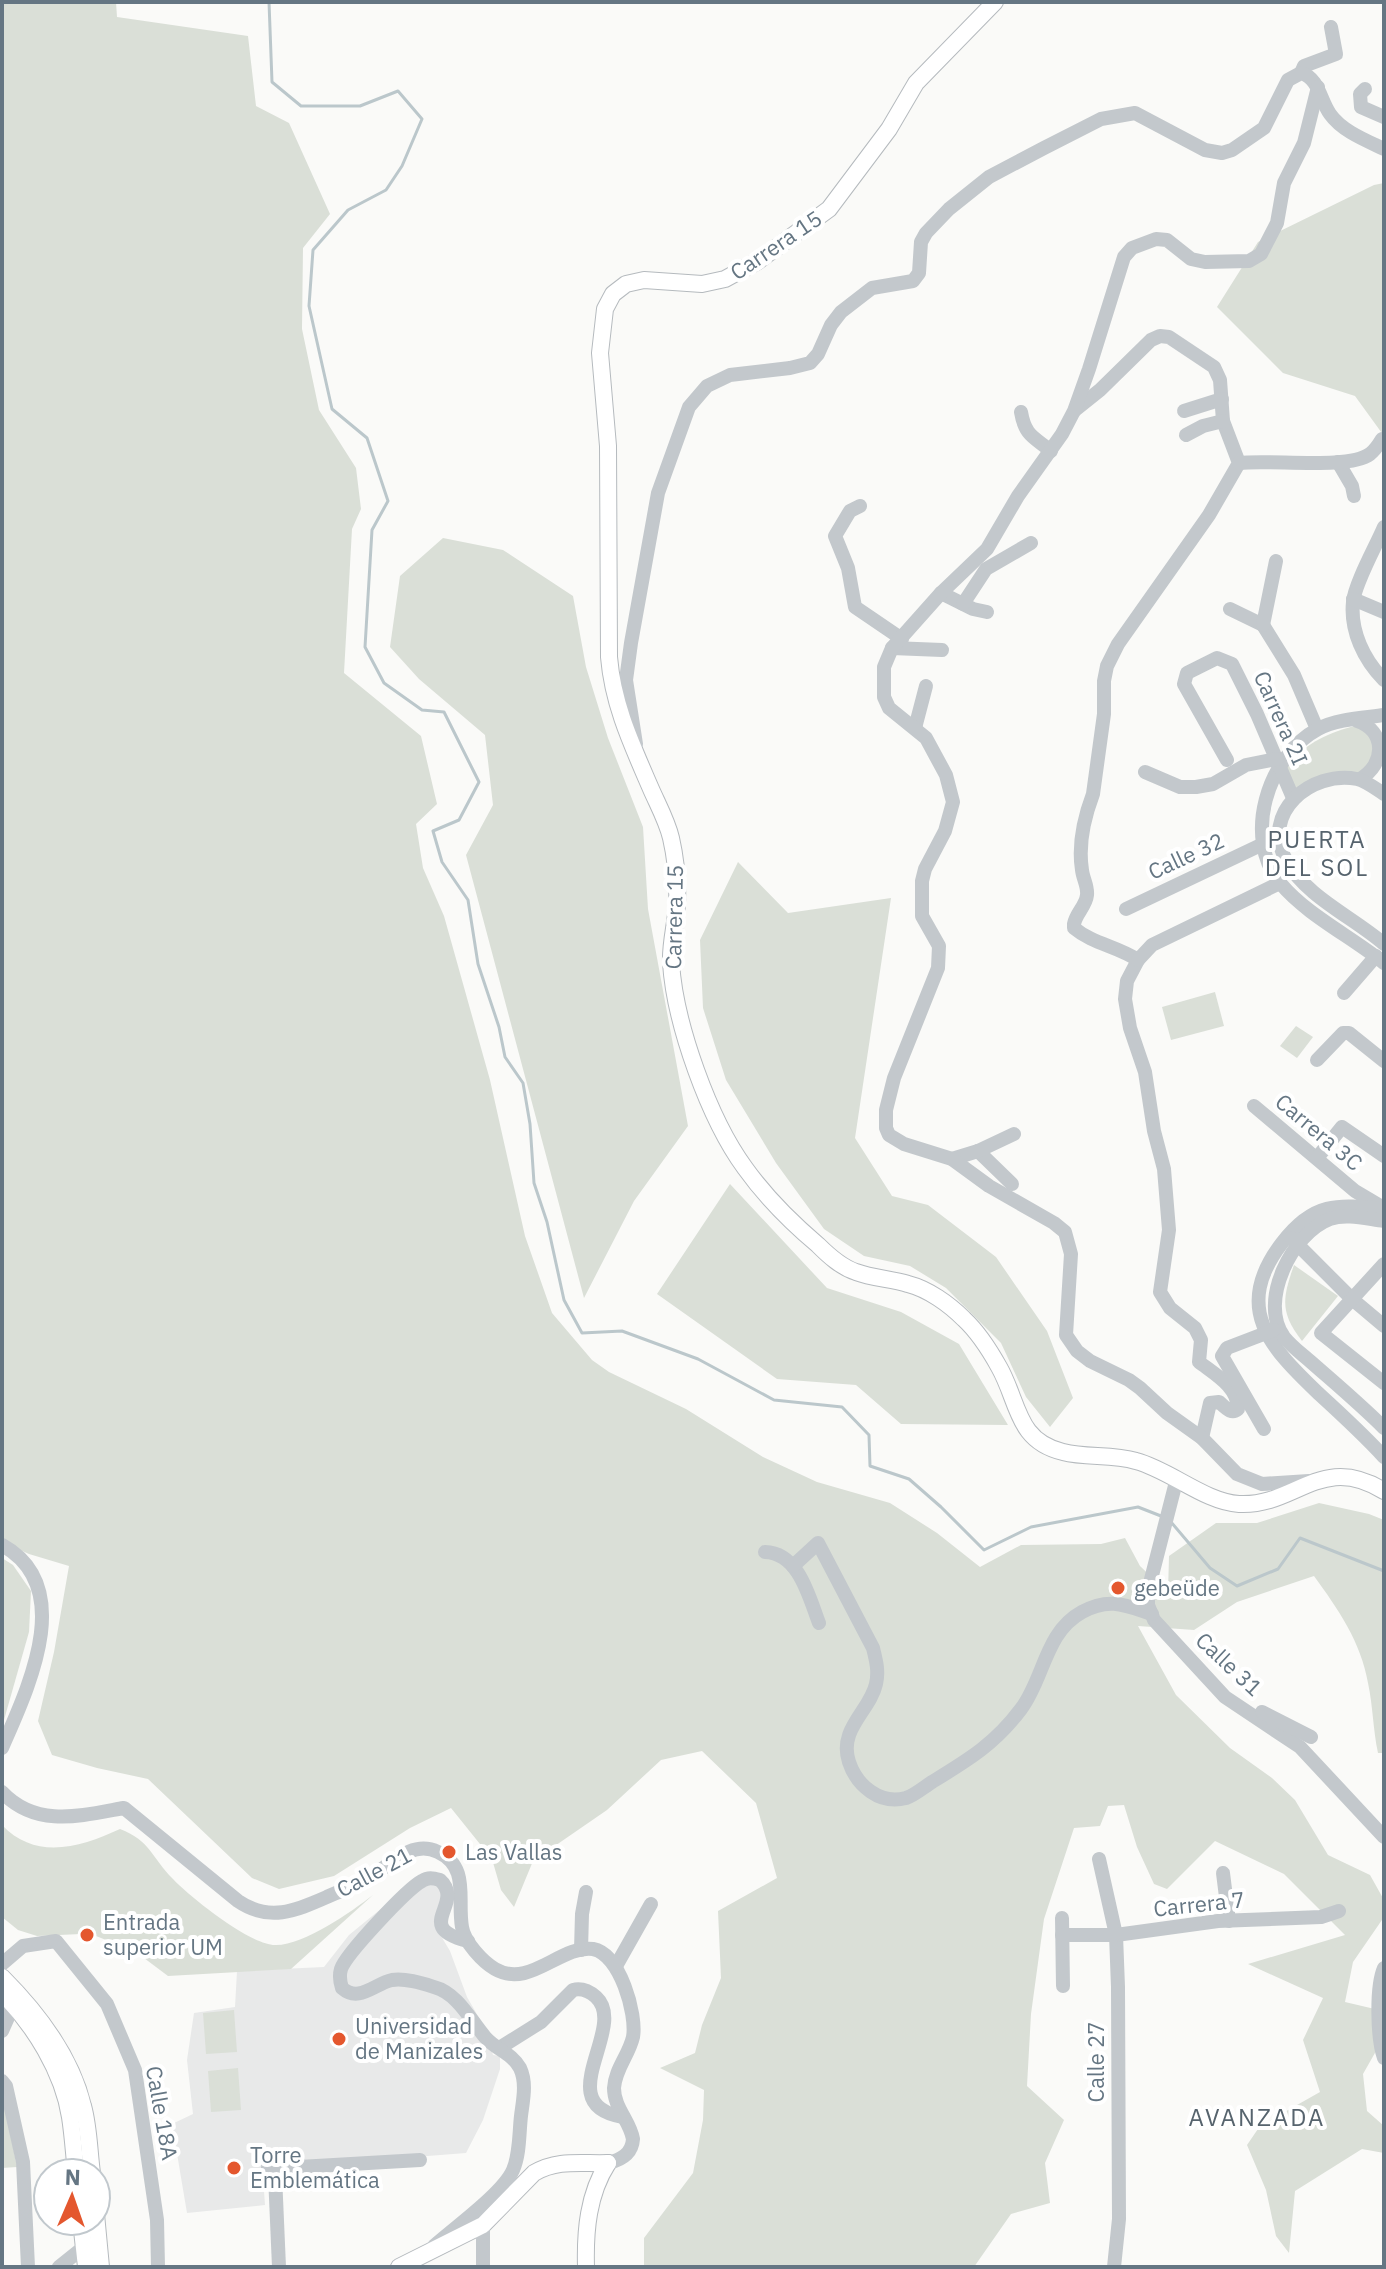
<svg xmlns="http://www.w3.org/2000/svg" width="1386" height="2269" viewBox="0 0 1386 2269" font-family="'IBM Plex Sans',sans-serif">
  <rect width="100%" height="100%" fill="#fafaf8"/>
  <polygon fill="#e8e9e9" points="441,1874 449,1879 453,1888 438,1931 450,1951 467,1997 482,2023 493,2055 500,2056 500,2069 483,2120 466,2153 325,2164 319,2160 299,2160 302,2172 263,2177 265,2205 187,2213 172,2124 193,2114 187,2060 194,2013 235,2007 237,1971 324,1967 349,1935 421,1876"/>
  <g fill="#dadfd7">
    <path d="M 2,2 L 116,2 L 117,17 L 248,36 L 256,106 L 289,123 L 330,214 L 303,248 L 302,329 L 319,410 L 356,468 L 361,509 L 352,529 L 344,673 L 421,736 L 437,804 L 416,824 L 423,868 L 444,916 L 490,1080 L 525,1236 L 552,1313 L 592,1360 L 609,1372 L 686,1409 L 763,1457 L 817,1482 L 890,1503 L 937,1533 L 980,1567 L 1021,1545 L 1101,1544 L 1125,1538 L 1140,1566 L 1168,1593 L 1169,1556 L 1216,1523 L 1257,1523 L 1319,1503 L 1369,1514 L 1384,1520 L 1384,1753 L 1378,1753 C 1373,1730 1373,1706 1368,1683 C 1361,1642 1338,1609 1314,1576 L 1237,1602 L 1194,1630 L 1138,1626 L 1176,1695 L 1230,1748 L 1272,1778 L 1295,1800 L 1328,1855 L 1370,1875 L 1384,1900 L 1384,1917 L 1353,1962 L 1345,2002 L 1379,2010 L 1384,2037 L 1363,2074 L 1367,2111 L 1384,2126 L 1384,2153 L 1362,2149 L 1295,2191 L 1289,2253 L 1276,2236 L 1266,2190 L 1247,2145 L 1260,2126 L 1320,2092 L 1303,2040 L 1323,1998 L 1248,1964 L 1345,1935 L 1284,1874 L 1215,1841 L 1167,1889 L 1154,1884 L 1137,1847 L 1124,1805 L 1108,1806 L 1100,1826 L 1074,1828 L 1044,1919 L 1031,2014 L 1027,2086 L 1064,2120 L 1045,2163 L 1050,2203 L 1011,2214 L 974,2267 L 644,2267 L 644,2238 L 693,2173 L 703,2120 L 704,2090 L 660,2068 L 695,2053 L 702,2025 L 721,1978 L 718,1911 L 777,1878 L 756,1803 L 702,1751 L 661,1760 L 607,1810 L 533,1861 L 514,1907 L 501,1890 L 492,1859 L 451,1808 L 410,1828 L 334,1876 L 279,1889 L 252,1878 L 148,1779 L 97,1768 L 52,1755 L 38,1721 L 54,1652 L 69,1566 L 29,1554 L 2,1542 Z"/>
    <polygon points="1384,183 1384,436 1355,396 1283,373 1217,307 1258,242 1374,185"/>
    <polygon points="443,538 503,550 573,596 586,667 608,738 643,827 648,909 688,1126 634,1201 584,1298 466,855 493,805 485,735 419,679 390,647 400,576"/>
    <path d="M 1358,725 L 1380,744 L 1363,774 L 1291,791 L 1282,769 C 1305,744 1326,733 1358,725 Z"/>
    <polygon points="738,862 788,913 891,898 855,1138 892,1196 928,1205 996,1257 1047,1331 1073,1398 1050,1427 1026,1397 1001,1343 946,1288 910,1266 864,1256 824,1229 776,1163 726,1080 703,1008 700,940"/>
    <polygon points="1215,992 1224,1026 1171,1040 1162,1007"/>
    <polygon points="1296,1026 1313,1037 1297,1058 1280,1046"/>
    <polygon points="730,1184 827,1288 901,1312 959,1344 1008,1425 901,1424 856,1385 777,1379 657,1294"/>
    <path d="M 1294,1265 L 1338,1296 L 1302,1341 C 1279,1312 1283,1297 1294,1265 Z"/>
    <polygon points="2,1558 13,1565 31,1591 29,1632 2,1727"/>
    <path d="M 2,1825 C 36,1861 81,1847 120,1829 C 151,1841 151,1857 173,1879 C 190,1897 250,1945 275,1945 C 303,1946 351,1912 373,1895 L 291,1969 L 168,1976 L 136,1952 L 91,1934 L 91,1931 L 82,1930 L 81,1934 L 37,1936 L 18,1930 L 2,1917 Z"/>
    <polygon points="234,2010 237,2052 206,2054 203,2013"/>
    <polygon points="238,2068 241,2110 211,2112 208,2071"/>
    <polygon points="2,2100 4,2101 17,2167 2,2168"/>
  </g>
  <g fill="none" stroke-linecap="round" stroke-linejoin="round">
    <g stroke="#bbc7cb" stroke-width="3">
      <polyline points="269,2 272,82 301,106 360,106 398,91 422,119 402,166 386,190 348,210 313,250 309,306 332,409 367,438 388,501 372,530 365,647 384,683 422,710 444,712 479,782 459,820 433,831 442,862 468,900 478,964 499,1027 505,1057 523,1083 530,1124 534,1183 547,1222 564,1300 582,1333 622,1331 698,1359 774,1400 842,1407 869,1435 870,1466 909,1479 941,1507 984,1550 1031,1527 1138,1507 1161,1516"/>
      <polyline points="1171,1522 1210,1568 1237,1586 1278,1569 1300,1538 1384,1571"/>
    </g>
    <defs>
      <g id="major">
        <path d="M 995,2 L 916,83 L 889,129 L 829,209 L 758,261 L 725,279 L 702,284 L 644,280 L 626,284 L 613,294 L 605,309 L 600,353 L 608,446 L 609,657 C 613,705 632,745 651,789 C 658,805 667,821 671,838 C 676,860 678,882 677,904 C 676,924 670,943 671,963 C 675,1024 709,1119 745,1168 C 765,1196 792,1223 818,1245 C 829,1256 841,1267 856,1272 C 872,1278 891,1279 908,1284 C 928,1289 949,1304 964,1319 C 978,1332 989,1349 999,1367 C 1019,1402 1016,1441 1063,1452 C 1086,1458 1112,1454 1136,1461 C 1170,1470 1205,1502 1239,1504 C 1296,1507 1321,1452 1384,1491"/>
        <path d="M 2,1977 C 38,2013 71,2056 83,2106 C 89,2127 89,2151 92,2173"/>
        <path d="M 2,1993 C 34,2025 63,2072 70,2117 C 73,2136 74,2155 76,2173"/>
        <polyline points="96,2214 101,2267"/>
        <polyline points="81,2221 86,2267"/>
        <path d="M 399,2267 L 483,2225 L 534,2173 C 558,2159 581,2164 608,2163"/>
        <path d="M 586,2267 C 585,2231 588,2194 608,2163"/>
      </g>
    </defs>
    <use href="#major" stroke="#b5babe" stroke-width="18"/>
    <g stroke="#c3c8cc" stroke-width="14">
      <polyline points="1301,73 1304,66 1336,54 1331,27"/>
      <polyline points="1365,89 1360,94 1361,107 1384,117"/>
      <path d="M 1075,410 L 1100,390 L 1151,340 L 1160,336 L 1169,337 L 1214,367 L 1220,380 L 1223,421 L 1239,463 L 1209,515 L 1118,644 L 1107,666 L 1104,681 L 1104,714 L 1093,794 C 1084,818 1078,845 1082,870 C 1083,879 1088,886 1087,895 C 1086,906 1076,913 1074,924 L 1074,928 C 1093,944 1117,946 1138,960 L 1127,981 L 1125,999 L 1130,1028 L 1145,1072 L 1154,1131 L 1164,1169 L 1169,1230 L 1160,1292 L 1170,1308 L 1195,1328 L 1201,1340 L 1199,1362 C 1216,1375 1238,1387 1238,1409 C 1231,1415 1225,1407 1219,1402 L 1210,1403 L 1202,1438"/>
      <polyline points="1184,411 1222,399"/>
      <path d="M 1021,412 C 1025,436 1034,437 1051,451"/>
      <polyline points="1186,435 1203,426 1223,421"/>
      <polyline points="1338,462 1352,486 1354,496"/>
      <path d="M 1239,463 C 1270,459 1348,470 1370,454 C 1375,450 1379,444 1382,439"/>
      <polyline points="860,506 850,511 835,536 848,568 855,607 902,639"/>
      <path d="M 1384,527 C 1376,546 1355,583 1353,602 C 1350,631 1364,660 1384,680"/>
      <polyline points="941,593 973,609 987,612"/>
      <polyline points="1353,599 1384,612"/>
      <polyline points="963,604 986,569 1031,543"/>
      <polyline points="1230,609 1263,625"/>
      <polyline points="1263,625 1294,675 1317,729"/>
      <polyline points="1263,625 1276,561"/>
      <polyline points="892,648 942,650"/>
      <path d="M 1384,715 C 1363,718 1337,719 1318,729 C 1267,756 1242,839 1281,884 C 1307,915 1352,937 1384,963"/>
      <path d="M 1357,721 C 1386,731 1386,764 1360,779"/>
      <polyline points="915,728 926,686"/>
      <path d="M 636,744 L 626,680 L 631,643 L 658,493 L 689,407 L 707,386 L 730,375 L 790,368 L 810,363 L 818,354 L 831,325 L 841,312 L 872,288 L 913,281 L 919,273 L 921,242 L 926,233 L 949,209 L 989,177 L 1044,148 L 1101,119 L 1135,113 L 1205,150 L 1222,153 L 1232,150 L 1264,128 L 1288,80 L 1301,73 C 1319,78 1320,100 1330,114 C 1342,131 1365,140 1384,149"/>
      <polyline points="1227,760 1184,684 1187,673 1217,658 1232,664 1257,714 1293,798"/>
      <polyline points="1145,772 1180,787 1196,787 1213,784 1246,765 1277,759"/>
      <path d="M 1384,794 C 1376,789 1366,781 1357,779 C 1311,770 1260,813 1286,860 C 1306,897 1353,917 1384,944"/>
      <polyline points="1126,909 1263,844"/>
      <polyline points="1138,960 1152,945 1280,883"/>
      <polyline points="1344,993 1376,956"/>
      <polyline points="1317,1060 1343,1033 1349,1033 1384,1061"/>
      <polyline points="1254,1106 1355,1191 1382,1207"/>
      <polyline points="978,1151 1012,1184"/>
      <polyline points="1317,1158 1342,1127 1384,1156"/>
      <polyline points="952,1159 978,1151 1014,1134"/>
      <path d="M 1384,1209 C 1337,1204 1313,1202 1282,1243 C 1232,1308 1270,1347 1318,1393 C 1341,1414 1363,1434 1384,1457"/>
      <path d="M 1384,1221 C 1367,1219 1346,1213 1330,1219 C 1292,1233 1258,1302 1284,1337 C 1292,1347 1302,1354 1311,1362 C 1336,1384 1361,1405 1384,1428"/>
      <polyline points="1291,1238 1352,1299 1384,1326"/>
      <polyline points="1384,1264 1321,1333 1384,1383"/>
      <polyline points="1264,1429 1222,1356 1227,1348 1274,1330"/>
      <polyline points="1177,1478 1148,1591 1148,1605 1154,1620 1225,1697 1300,1747 1384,1837"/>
      <polyline points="1309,1481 1262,1484 1237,1474 1202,1438 1167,1413 1140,1388 1129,1380 1090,1361 1077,1351 1066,1335 1071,1254 1065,1232 1054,1223 989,1186 952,1159 904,1144 889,1135 886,1128 886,1110 894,1078 938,968 939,946 922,916 922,881 925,869 945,831 953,802 946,775 926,738 889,708 884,697 884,667 892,648 941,593 987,549 1018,496 1062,434 1074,411 1089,369 1124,257 1132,248 1156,239 1167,240 1191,259 1205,262 1249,261 1261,254 1277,223 1284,183 1304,143 1318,87"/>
      <path d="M 2,1545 C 78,1587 27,1690 2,1748"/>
      <path d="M 765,1552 C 799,1553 809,1597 819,1623"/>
      <path d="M 793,1566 L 818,1543 L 873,1648 C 876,1660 879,1671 876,1684 C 870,1711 838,1729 849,1762 C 857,1786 880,1805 906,1798 C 915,1795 924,1787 932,1782 C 968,1760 995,1744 1021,1709 C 1044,1679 1045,1632 1082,1612 C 1109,1597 1125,1605 1152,1614"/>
      <polyline points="1262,1712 1311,1737"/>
      <path d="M 2,1792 C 36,1828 80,1816 124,1808 L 238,1901 C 270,1923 297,1910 329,1896 C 342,1890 356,1886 368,1879 C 389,1866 411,1839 438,1852 C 470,1867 457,1899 462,1927 C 464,1942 483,1962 495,1969 C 530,1989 560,1945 593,1949 C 620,1954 637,2014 633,2037 C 629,2055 615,2069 614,2088 C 614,2108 630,2121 633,2139 C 632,2154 621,2160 608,2163"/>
      <polyline points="1099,1859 1116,1935 1118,1987 1119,2219 1114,2267"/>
      <polyline points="1223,1873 1229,1921"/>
      <polyline points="1062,1918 1063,1986"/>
      <polyline points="1062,1935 1116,1935 1218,1921 1321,1917 1339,1911"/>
      <polyline points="581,1950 582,1914 586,1892"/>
      <polyline points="2,1964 23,1946 56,1941 107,2004 135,2070 157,2220 158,2267"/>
      <polyline points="616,1966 651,1904"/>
      <path d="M 1384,1968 C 1376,1986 1377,2038 1384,2058"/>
      <polyline points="2,2031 13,2006"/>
      <path d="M 501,2047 L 541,2022 L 573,1990 C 581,1988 589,1991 596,1997 C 629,2027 548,2105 623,2117"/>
      <polyline points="2,2081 6,2086 23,2162 28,2267"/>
      <circle cx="275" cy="2168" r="7"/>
      <polyline points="282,2168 420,2160"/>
      <polyline points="275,2175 279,2267"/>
      <polyline points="483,2225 483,2267"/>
      <path d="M 434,2246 C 454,2228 503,2193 513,2170 C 520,2154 519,2133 521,2116 C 523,2100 527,2083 520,2068 C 511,2052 496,2050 485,2037 C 470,2019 457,1993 434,1987 C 421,1983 405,1978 392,1980 C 374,1984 359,2003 342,1988 C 340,1982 339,1976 341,1969 C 346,1954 407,1889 422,1881 C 428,1877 433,1878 440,1880 C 466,1904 411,1927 468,1941"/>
      <polyline points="59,2267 84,2247"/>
    </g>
    <use href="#major" stroke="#fff" stroke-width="16"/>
  </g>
  <g fill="#e4572e" stroke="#fff" stroke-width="3">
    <circle cx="1118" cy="1588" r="8"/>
    <circle cx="449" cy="1852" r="8"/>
    <circle cx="87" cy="1935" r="8"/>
    <circle cx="339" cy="2039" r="8"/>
    <circle cx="234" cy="2168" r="8"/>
  </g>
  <g text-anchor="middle" stroke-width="8" stroke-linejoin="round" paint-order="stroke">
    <g font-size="22" fill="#657683" stroke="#fff">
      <text transform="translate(776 245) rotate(-34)" y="8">Carrera 15</text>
      <text transform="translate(1281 718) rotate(66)" y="8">Carrera 2I</text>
      <text transform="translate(1186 856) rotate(-25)" y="8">Calle 32</text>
      <text transform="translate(674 917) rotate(-89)" y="8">Carrera 15</text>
      <text transform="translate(1319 1132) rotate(40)" y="8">Carrera 3C</text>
      <text transform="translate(1229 1664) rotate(43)" y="8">Calle 31</text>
      <text transform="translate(374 1872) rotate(-28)" y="8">Calle 21</text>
      <text transform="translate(1199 1904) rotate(-6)" y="8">Carrera 7</text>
      <text transform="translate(1096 2062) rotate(-90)" y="8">Calle 27</text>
      <text transform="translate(162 2113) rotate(80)" y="8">Calle 18A</text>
    </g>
    <g font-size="22" fill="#657683" stroke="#fff" text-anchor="start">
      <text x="1134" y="1596">gebeüde</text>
      <text x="465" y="1860">Las Vallas</text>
      <text x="103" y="1930">Entrada<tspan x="103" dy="25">superior UM</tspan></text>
      <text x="355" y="2034">Universidad<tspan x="355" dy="25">de Manizales</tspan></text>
      <text x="250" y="2163">Torre<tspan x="250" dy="25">Emblemática</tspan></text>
    </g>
    <g font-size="24" letter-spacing="2" fill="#57646e" stroke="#fff">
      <text x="1317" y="848">PUERTA<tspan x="1317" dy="28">DEL SOL</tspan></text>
      <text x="1257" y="2126">AVANZADA</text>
    </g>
  </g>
  <rect width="1386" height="2269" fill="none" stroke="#657683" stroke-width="8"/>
  <g transform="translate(72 2197) rotate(2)"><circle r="38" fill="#ffffff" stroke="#c1c8cd" stroke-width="2"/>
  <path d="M0-6L14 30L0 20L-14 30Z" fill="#e4572e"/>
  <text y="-12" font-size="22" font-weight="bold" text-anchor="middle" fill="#657683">N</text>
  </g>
</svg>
